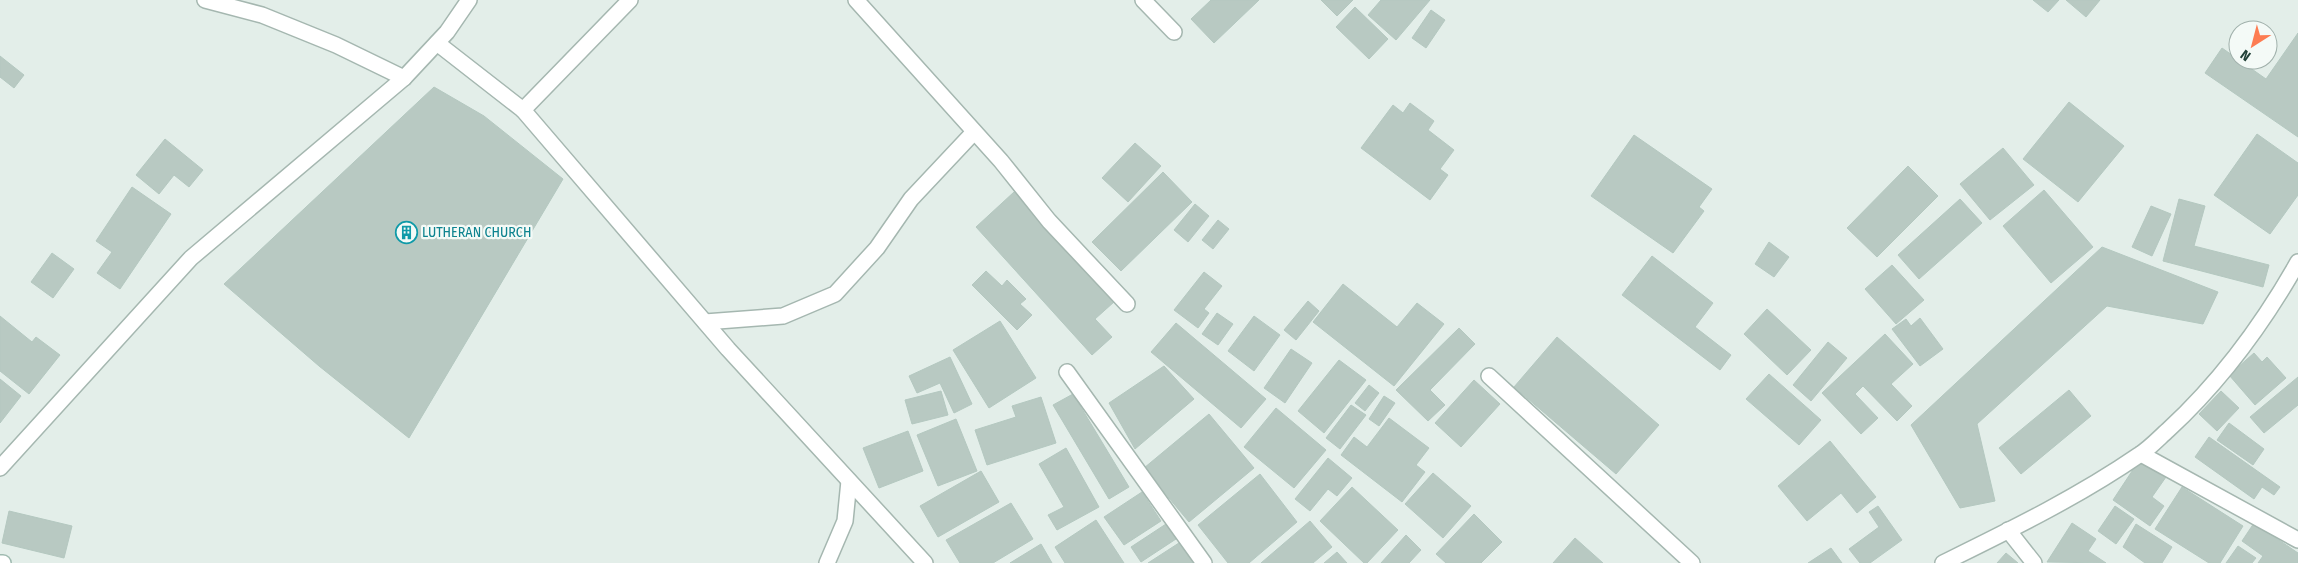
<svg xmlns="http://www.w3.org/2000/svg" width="2298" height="563" viewBox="0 0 2298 563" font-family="'Fira Sans Condensed',sans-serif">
  <rect width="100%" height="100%" fill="#e3eee9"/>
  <g fill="#b8c9c2" stroke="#b4c8c0">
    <polygon points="1211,0 1259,0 1214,43 1191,19"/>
    <polygon points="1321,0 1353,0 1337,16"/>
    <polygon points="1381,0 1430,0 1396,40 1368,15"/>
    <polygon points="2033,0 2059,0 2048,12"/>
    <polygon points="2066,0 2100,0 2086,17"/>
    <polygon points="1355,7 1388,39 1369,59 1336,27"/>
    <polygon points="1431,10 1445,20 1426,48 1412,38"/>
    <polygon points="2298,33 2298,137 2205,73 2222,48 2266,79"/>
    <polygon points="0,56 24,75 14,88 0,77"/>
    <polygon points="434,87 484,116 563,179 409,438 319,366 224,284"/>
    <polygon points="2069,102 2124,146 2078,202 2023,159"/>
    <polygon points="1410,103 1434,121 1428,130 1454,150 1440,169 1448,175 1430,200 1361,148 1393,105 1403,113"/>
    <polygon points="2257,134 2298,163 2298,195 2270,234 2214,195"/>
    <polygon points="1634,135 1712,189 1699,207 1704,211 1673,253 1591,196"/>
    <polygon points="165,139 203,170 189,187 174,175 159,194 136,175"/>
    <polygon points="1135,143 1161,166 1128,202 1102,178"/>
    <polygon points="2003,148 2034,185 1990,220 1960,184"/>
    <polygon points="1908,166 1938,196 1877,257 1847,228"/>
    <polygon points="1163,172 1192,202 1121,271 1092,242"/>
    <polygon points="132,187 171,214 120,289 97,273 112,252 96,241"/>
    <polygon points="2044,190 2093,247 2051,283 2003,226"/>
    <polygon points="1014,192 1114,302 1095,319 1112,337 1092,355 976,227"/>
    <polygon points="1960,199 1982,223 1919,279 1898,255"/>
    <polygon points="2179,199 2205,206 2194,246 2269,265 2263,287 2163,261"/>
    <polygon points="1195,204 1209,216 1188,242 1174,230"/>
    <polygon points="2151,206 2171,214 2152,256 2132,247"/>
    <polygon points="1218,220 1229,229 1213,249 1202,240"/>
    <polygon points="1769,242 1789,257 1774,277 1755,264"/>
    <polygon points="2102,247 2218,292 2203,324 2107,306 1977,424 1995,501 1960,508 1911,425"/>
    <polygon points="52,253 74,269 53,298 31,282"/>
    <polygon points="1652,256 1713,303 1695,327 1731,355 1720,370 1622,295"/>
    <polygon points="1892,265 1924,300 1896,324 1865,289"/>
    <polygon points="986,271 1002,286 1007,280 1026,299 1020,304 1032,315 1017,330 972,285"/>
    <polygon points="1204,272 1222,286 1204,309 1209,313 1198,328 1174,310"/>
    <polygon points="1343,284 1397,327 1417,303 1444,324 1394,386 1313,322"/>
    <polygon points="1308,301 1319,311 1296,340 1284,330"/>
    <polygon points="1767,309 1811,350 1787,375 1744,334"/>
    <polygon points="1217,313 1233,324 1218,345 1202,334"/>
    <polygon points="0,316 32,342 36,337 60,355 29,394 0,371"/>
    <polygon points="1254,316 1280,335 1254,371 1228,351"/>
    <polygon points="1920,318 1943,349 1920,366 1892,329 1906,319 1911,326"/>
    <polygon points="1000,321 1036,378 989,408 953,350"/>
    <polygon points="1176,323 1266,399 1241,428 1151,352"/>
    <polygon points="1459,328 1475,344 1430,390 1445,405 1428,421 1396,390"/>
    <polygon points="1885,334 1913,364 1891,384 1912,406 1897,421 1863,386 1855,394 1878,418 1861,434 1822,393"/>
    <polygon points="1557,337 1659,425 1616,474 1514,387"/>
    <polygon points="1828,342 1847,358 1811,401 1793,385"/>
    <polygon points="1291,349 1312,363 1285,403 1264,388"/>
    <polygon points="2254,353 2262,362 2267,357 2286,378 2255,405 2229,375"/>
    <polygon points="950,357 972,404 954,413 940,383 917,393 909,376"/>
    <polygon points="1339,360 1366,380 1324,433 1298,411"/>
    <polygon points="1164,366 1194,399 1135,449 1109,403"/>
    <polygon points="1769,374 1821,420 1799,445 1746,399"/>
    <polygon points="2298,377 2298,405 2264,433 2250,417"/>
    <polygon points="0,379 21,396 0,423"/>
    <polygon points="1474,380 1500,404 1461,447 1435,423"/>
    <polygon points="1369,385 1379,393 1365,411 1355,403"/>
    <polygon points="2069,390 2091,416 2021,474 1999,448"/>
    <polygon points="941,391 948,415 912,424 905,400"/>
    <polygon points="2221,391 2239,408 2217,431 2199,414"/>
    <polygon points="1073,394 1129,487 1109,499 1053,405"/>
    <polygon points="1384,396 1395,403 1379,426 1369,419"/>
    <polygon points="1041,397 1056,443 987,465 975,430 1016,417 1012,406"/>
    <polygon points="1351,405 1366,415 1340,449 1326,438"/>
    <polygon points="1276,408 1326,450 1294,488 1244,447"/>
    <polygon points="1209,414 1254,468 1189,522 1144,468"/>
    <polygon points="1389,418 1429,448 1416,465 1425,472 1402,502 1341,455 1354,437 1367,447"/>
    <polygon points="956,419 977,471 938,486 917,435"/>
    <polygon points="2229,423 2264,449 2253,465 2217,440"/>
    <polygon points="908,431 923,471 879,488 863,448"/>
    <polygon points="2209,437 2280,487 2274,495 2262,487 2254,499 2195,457"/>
    <polygon points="1830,441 1876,497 1857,513 1841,493 1807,521 1778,486"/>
    <polygon points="1066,448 1099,507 1057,530 1048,515 1064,507 1039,464"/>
    <polygon points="1328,458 1352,478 1337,496 1328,489 1310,511 1295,499"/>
    <polygon points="2140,459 2166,477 2152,497 2164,506 2150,526 2113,500"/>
    <polygon points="981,471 999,502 938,537 920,506"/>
    <polygon points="1433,473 1471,506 1443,538 1405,504"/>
    <polygon points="1260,474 1297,522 1249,563 1228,563 1198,525"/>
    <polygon points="1352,487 1398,530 1367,563 1364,563 1320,521"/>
    <polygon points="2182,487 2243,526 2220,563 2209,563 2155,529"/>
    <polygon points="1142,492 1161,521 1124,545 1104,517"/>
    <polygon points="1011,503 1033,539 993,563 960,563 946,540"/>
    <polygon points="1878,506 1902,540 1870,563 1860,563 1849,549 1879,527 1869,512"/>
    <polygon points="2115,506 2134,519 2116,544 2098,531"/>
    <polygon points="9,511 72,526 64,558 2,543"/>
    <polygon points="1474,514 1502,542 1481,563 1446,563 1436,554"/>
    <polygon points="1096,520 1124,563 1065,563 1055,547"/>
    <polygon points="1310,521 1332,547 1313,563 1261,563"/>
    <polygon points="2072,523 2096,539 2088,551 2106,563 2047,562"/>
    <polygon points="2254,523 2298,553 2298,563 2258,563 2263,556 2242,541"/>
    <polygon points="1166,524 1176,539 1141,562 1131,547"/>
    <polygon points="2136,524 2172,547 2162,563 2145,563 2123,547"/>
    <polygon points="1406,535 1421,550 1409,563 1381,563"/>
    <polygon points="1575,538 1603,563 1553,563"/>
    <polygon points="1182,541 1196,563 1148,563"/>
    <polygon points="1041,544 1052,563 1010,563"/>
    <polygon points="2238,546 2256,558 2252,563 2226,563"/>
    <polygon points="1831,548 1842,563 1808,563"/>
    <polygon points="1337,552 1347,563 1324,563"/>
    <polygon points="2006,553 2018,563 1997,563"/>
  </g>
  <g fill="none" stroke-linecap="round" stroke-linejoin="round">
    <defs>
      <g id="street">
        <polyline points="205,0 262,15 336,45 404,78"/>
        <polyline points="856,0 1001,161 1049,221 1127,304"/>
        <polyline points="1143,0 1174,32"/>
        <polyline points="437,43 523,110 728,349 925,563"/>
        <polyline points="523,110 630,0"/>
        <polyline points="705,322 783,316 835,294 877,248 911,199 974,132"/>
        <polyline points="1067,372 1204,563"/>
        <polyline points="1489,376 1692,563"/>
        <polyline points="2141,454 2298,540"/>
        <polyline points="0,468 191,258 404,78 447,32 469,0"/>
        <polyline points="2008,530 2034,563"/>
        <polyline points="827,563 845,521 849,481"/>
        <path d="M 1943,563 C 2010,530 2078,497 2139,455 C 2150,448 2159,438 2168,430 C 2220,382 2263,324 2298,262"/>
      </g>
      <polyline id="secondary" points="0,563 3,563"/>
    </defs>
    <use href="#street" stroke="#a5b7b0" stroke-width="18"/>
    <use href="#secondary" stroke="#a0bbb1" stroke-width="18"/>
    <use href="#street" stroke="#fff" stroke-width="15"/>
    <use href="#secondary" stroke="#fff" stroke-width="15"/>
  </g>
  <defs>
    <symbol id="building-ring" viewBox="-11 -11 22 22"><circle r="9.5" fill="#f4faf7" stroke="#0f9aa8" stroke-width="1.5"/><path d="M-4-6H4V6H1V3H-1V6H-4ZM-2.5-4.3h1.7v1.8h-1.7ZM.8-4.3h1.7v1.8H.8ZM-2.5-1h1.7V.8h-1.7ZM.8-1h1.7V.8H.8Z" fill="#0f9aa8"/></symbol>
  </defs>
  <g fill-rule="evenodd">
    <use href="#building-ring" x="394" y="220" width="25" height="25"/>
  </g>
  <g text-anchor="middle" stroke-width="4.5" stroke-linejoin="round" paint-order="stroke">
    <g font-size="14" fill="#0d838f" stroke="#f4faf7" text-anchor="start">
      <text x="422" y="237">LUTHERAN CHURCH</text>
    </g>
  </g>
  <g transform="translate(2253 45) rotate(216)"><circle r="24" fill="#f4faf7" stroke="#a0b0ab"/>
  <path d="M0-4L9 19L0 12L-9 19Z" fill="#fd7c52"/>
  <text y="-8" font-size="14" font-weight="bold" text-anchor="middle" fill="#214138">N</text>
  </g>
</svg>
